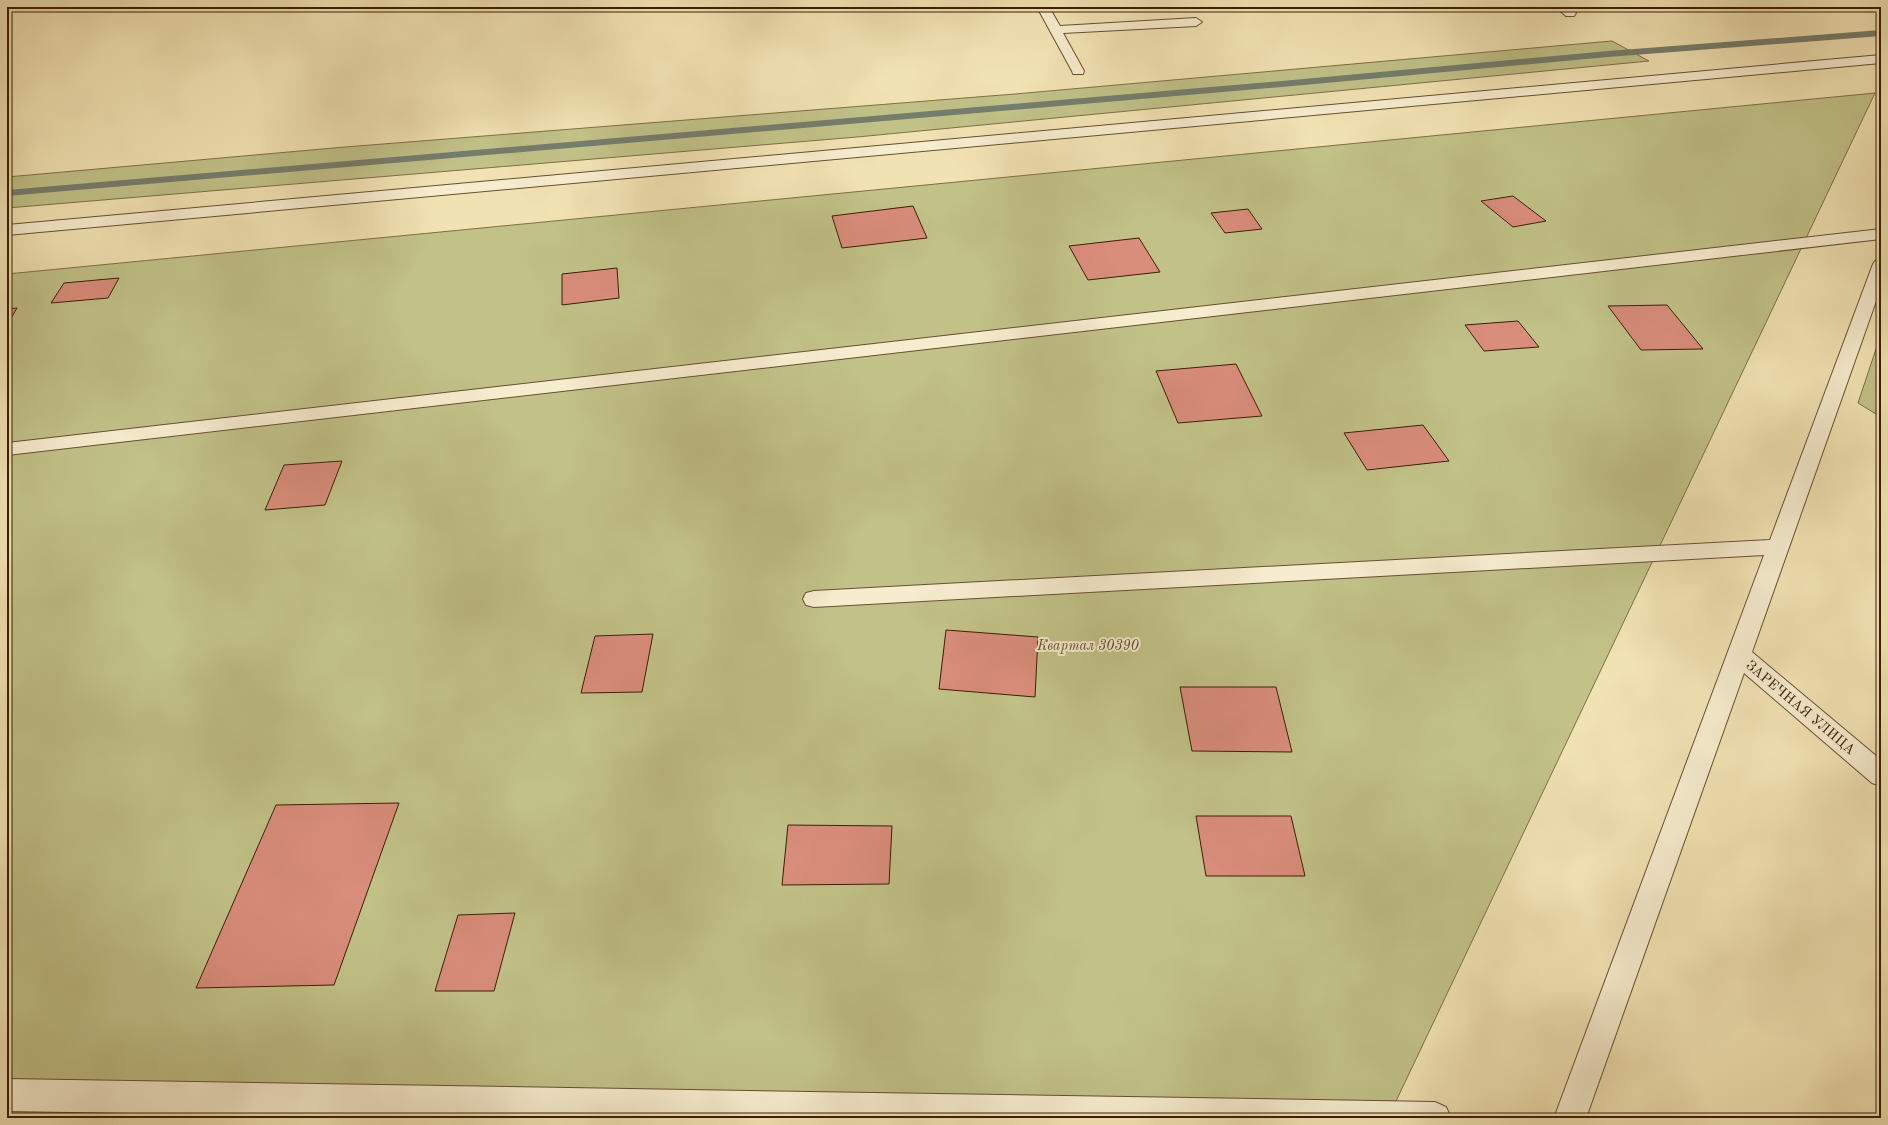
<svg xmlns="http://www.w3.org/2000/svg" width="1888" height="1125" viewBox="0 0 1888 1125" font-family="'Old Standard TT',serif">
  <rect width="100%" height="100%" fill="#f1e2b3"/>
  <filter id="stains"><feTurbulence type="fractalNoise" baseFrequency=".005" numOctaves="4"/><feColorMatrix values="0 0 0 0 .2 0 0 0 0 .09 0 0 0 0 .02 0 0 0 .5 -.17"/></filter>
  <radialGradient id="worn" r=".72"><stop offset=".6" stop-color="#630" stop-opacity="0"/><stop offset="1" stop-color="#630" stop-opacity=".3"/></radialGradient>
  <g fill="#c1c188" stroke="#7e7048">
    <polygon points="1612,41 1649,61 857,137 7,208 7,177 345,147 1015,94"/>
    <polygon points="1875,93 1388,1118 7,1118 7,274"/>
    <polygon points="1881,334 1881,417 1858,403"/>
  </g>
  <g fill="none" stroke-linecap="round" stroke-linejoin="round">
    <polygon fill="#757d6d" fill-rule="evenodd" points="1881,30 1881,36 1608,57 1282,87 7,196 7,190 1282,81 1608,51"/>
  </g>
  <g fill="#d98d7b" stroke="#3b1e07">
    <polygon points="1513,196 1546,221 1513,227 1481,201"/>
    <polygon points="913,206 927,238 842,248 832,216"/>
    <polygon points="1248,209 1262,229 1225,233 1211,213"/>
    <polygon points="1139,238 1160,272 1088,280 1069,246"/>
    <polygon points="617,268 619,298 562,305 562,274"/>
    <polygon points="119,278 108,298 51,303 64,283"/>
    <polygon points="1667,305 1703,349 1641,350 1608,306"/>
    <polygon points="17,308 7,325 7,309"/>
    <polygon points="1518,321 1539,347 1484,351 1465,325"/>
    <polygon points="1236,364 1262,416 1178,423 1156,371"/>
    <polygon points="1423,425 1449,461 1367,470 1344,433"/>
    <polygon points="342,461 325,505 265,510 284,465"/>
    <polygon points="946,630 1038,637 1035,697 939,689"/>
    <polygon points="653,634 642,692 581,693 595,636"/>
    <polygon points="1180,687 1276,687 1292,752 1192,751"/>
    <polygon points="399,803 334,985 196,988 276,805"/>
    <polygon points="1196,816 1291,816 1305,876 1206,876"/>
    <polygon points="788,825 892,826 889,884 782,885"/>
    <polygon points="515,913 494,991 435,991 458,915"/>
  </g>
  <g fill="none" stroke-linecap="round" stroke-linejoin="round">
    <defs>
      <g id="minor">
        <polygon points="1037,7 1049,7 1060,26 1196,18 1202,22 1196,26 1063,33 1084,71 1083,74 1073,74 1072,71"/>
        <polygon points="1556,7 1569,7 1576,13 1574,16 1566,16"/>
        <polygon points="1881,55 1881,63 7,235 7,225"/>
        <polygon points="1881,229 1881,239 7,455 7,443"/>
        <polygon points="1881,259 1881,287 1752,652 1881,760 1881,786 1872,783 1744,673 1586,1118 1554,1118 1764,555 814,607 806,605 803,599 806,593 814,591 1770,540 1873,264 1875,261"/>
        <polygon points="7,1079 1435,1102 1446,1107 1451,1118 442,1118 7,1111"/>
      </g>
    </defs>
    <use href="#minor" stroke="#684f32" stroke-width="2"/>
    <use href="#minor" fill="#f6ecce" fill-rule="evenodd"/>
  </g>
  <g text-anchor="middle" stroke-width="4" stroke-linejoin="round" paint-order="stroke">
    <g font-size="14" font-style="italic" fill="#634f2e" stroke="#f6ecce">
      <text x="1088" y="650">Квартал 30390</text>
    </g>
    <g font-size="14" fill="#3b1e07" stroke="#f6ecce">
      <text transform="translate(1801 707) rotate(40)" y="5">ЗАРЕЧНАЯ УЛИЦА</text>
    </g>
  </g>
  <rect width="1888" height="1125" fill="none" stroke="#f1e2b3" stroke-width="24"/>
  <rect x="8" y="8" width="1872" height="1109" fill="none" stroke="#3b1e07" stroke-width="2"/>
  <rect x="12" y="12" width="1864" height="1101" fill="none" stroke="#3b1e07"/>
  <rect width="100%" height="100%" filter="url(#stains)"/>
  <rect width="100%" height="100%" fill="url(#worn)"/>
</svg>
